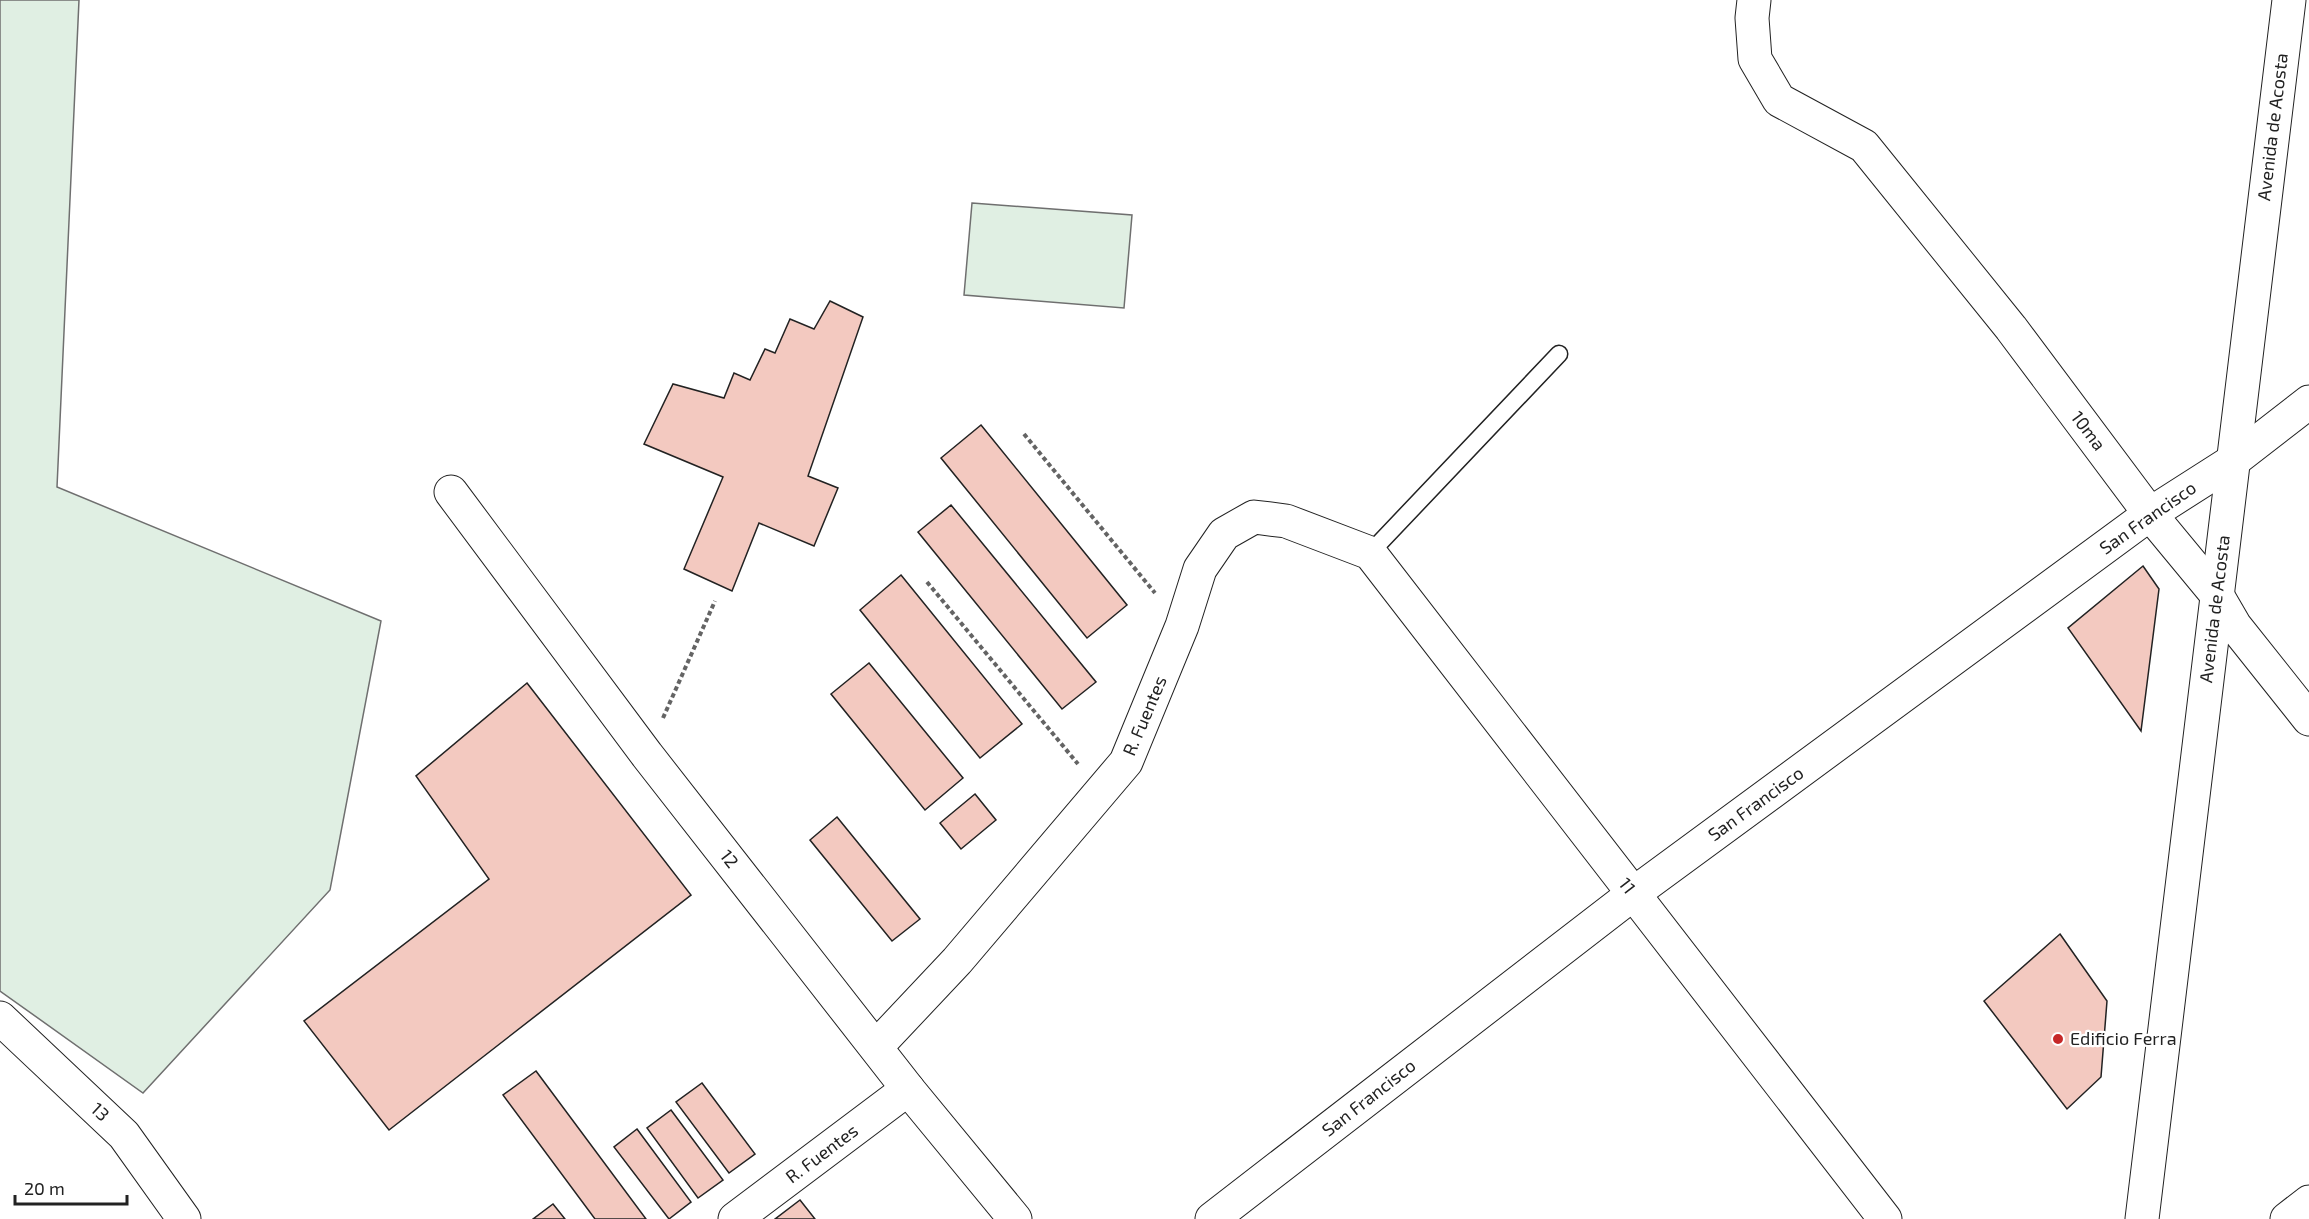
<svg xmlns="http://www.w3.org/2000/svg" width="2309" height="1219" viewBox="0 0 2309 1219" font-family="'Exo 2',sans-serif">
  <rect width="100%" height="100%" fill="#fff"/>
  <g fill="#e0efe3" stroke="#6f6f6f" stroke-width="1.5">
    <polygon points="0,0 79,0 57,487 381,621 330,890 143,1093 0,991"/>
    <polygon points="972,203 1132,215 1124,308 964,295"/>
  </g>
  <g fill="#f3c9c0" stroke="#222" stroke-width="1.5">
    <polygon points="830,301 863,317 808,476 838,488 814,546 759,523 732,591 684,569 723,477 644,444 673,384 724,398 734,373 750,380 765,349 775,353 790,319 814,329"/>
    <polygon points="981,425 1127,605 1087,638 941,458"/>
    <polygon points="951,505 1096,682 1062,709 918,532"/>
    <polygon points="2143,566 2159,589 2141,731 2068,628"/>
    <polygon points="901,575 1022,724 980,758 860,610"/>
    <polygon points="869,663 963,778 925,810 831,694"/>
    <polygon points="527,683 691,895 389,1130 304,1021 489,879 416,776"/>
    <polygon points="975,794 996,820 961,849 940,823"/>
    <polygon points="837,817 920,919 892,941 810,840"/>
    <polygon points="2060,934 2107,1001 2101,1077 2067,1109 1984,1001"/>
    <polygon points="536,1071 646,1219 595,1219 503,1095"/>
    <polygon points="702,1083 755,1154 729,1173 676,1102"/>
    <polygon points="671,1110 723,1180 698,1198 647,1128"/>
    <polygon points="637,1129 691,1202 669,1219 614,1147"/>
    <polygon points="800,1200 815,1219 775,1219"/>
    <polygon points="553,1204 565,1219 533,1219"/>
  </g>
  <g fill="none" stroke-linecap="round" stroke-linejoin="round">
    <defs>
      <polyline id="service" points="1370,553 1559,354"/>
      <g id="minor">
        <polyline points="1754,0 1752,18 1755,59 1779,100 1864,146 2011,328 2150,514 2217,595 2235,626 2309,719"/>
        <polyline points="451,492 647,755 908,1089 1015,1219"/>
        <polyline points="0,1018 124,1135 184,1219"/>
        <polyline points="876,1047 957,961 1126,762 1182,626 1200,569 1224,534 1254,517 1286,521 1370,553 1885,1219"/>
        <polyline points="735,1219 908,1089"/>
        <polyline points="1212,1219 1633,894 2150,514 2233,461"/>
      </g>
      <g id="tertiary">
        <polyline points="2233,461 2309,402"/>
        <polyline points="2287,1219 2309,1202"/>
      </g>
      <polyline id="secondary" points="2142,1219 2289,0"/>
    </defs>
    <use href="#service" stroke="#222" stroke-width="19"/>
    <use href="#minor" stroke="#222" stroke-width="35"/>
    <use href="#tertiary" stroke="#222" stroke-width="35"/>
    <use href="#secondary" stroke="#222" stroke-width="35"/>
    <g stroke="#646464" stroke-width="4" stroke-dasharray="4.5 3" stroke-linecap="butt">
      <polyline points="1024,434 1155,593"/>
      <polyline points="927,582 1078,764"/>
      <polyline points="663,718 715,601"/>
    </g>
    <use href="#service" stroke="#fff" stroke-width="16"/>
    <use href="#minor" stroke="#fff" stroke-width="33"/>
    <use href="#tertiary" stroke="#fff" stroke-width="33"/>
    <use href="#secondary" stroke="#fff" stroke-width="33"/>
  </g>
  <circle fill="#c62828" stroke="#fff" stroke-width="2" cx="2058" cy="1039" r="6"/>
  <g text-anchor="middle" stroke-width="4.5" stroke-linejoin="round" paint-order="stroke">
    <g font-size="18" fill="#222" stroke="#fff">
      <text transform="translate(2273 127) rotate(-83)" y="6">Avenida de Acosta</text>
      <text transform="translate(2088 431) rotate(53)" y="6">10ma</text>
      <text transform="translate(2148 518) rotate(-35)" y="6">San Francisco</text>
      <text transform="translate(2215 609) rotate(-83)" y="6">Avenida de Acosta</text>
      <text transform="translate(1145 716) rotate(-67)" y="6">R. Fuentes</text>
      <text transform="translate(1756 804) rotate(-36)" y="6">San Francisco</text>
      <text transform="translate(729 859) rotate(52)" y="6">12</text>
      <text transform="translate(1627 886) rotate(52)" y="6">11</text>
      <text transform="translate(1369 1098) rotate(-38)" y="6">San Francisco</text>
      <text transform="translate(100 1112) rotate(43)" y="6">13</text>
      <text transform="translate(822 1154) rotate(-37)" y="6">R. Fuentes</text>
    </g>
    <g font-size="18" fill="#222" stroke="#fff" text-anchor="start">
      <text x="2070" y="1045">Edificio Ferra</text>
    </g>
  </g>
  <path d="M15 1195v9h112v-9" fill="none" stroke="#222222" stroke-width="3"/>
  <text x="24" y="1195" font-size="18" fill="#222222" stroke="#ffffff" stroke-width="4.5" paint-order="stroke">20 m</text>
</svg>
